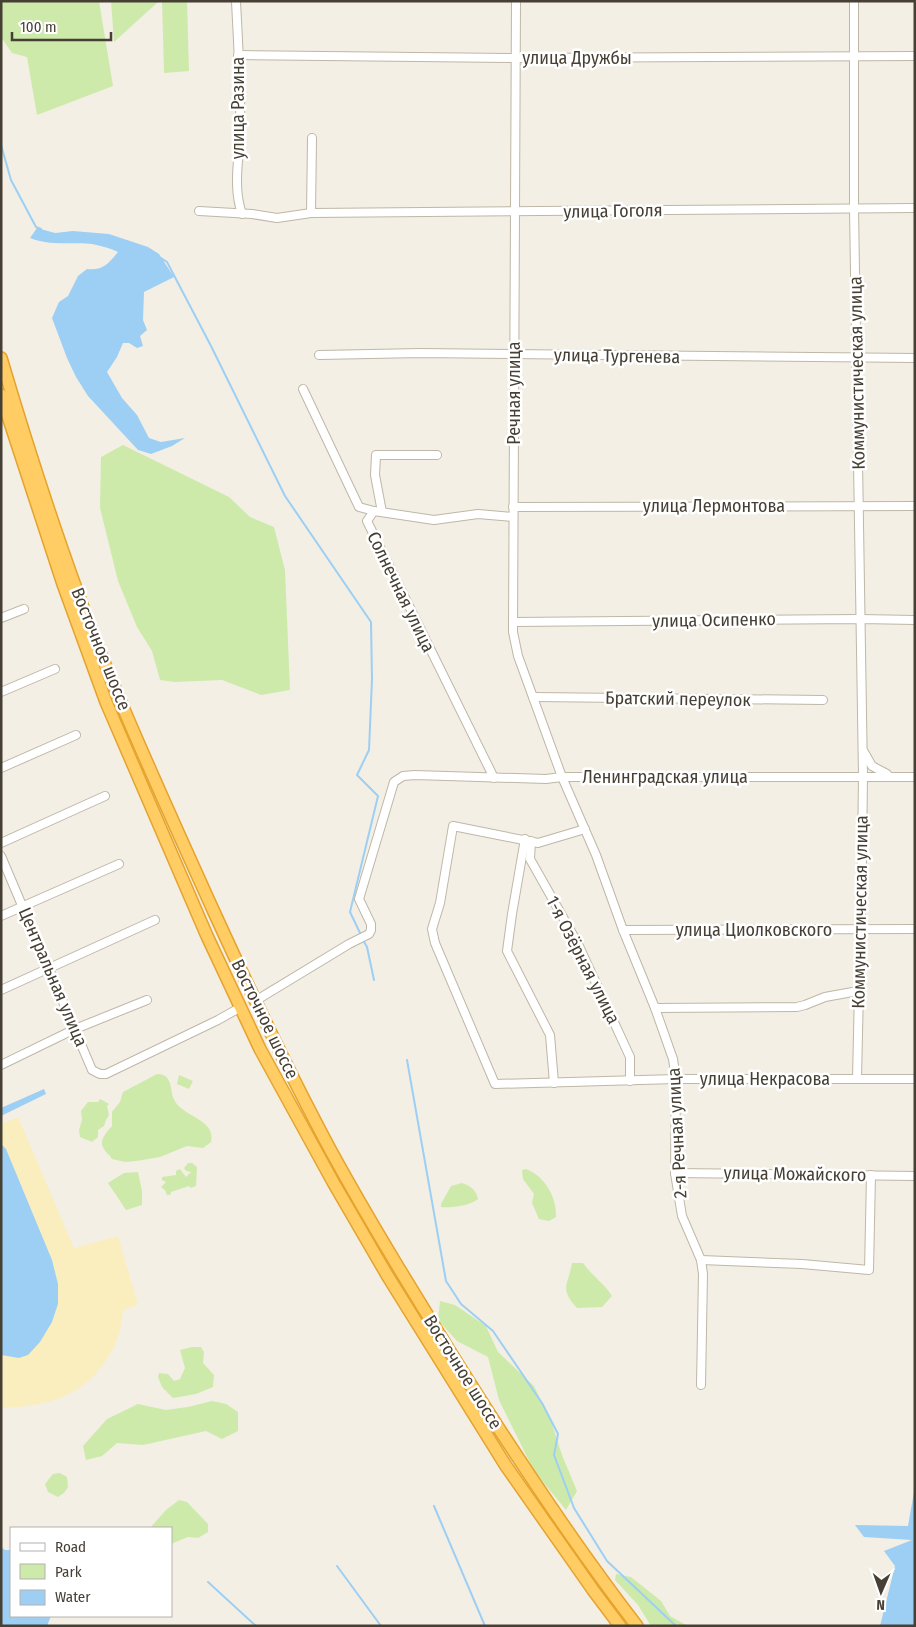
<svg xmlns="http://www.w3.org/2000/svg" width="916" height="1627" viewBox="0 0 916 1627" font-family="'Fira Sans Condensed',sans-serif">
  <rect width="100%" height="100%" fill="#f3efe5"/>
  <g fill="#cdeaab">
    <polygon points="1,1 99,1 113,86 37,115 27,57 12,53 1,37"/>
    <polygon points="111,1 159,1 114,42"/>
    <polygon points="162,1 187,1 189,71 164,73"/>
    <polygon points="123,445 229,497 250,517 274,527 285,570 290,690 261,695 222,680 174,682 160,680 152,651 137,627 118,581 100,508 101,457"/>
    <path d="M 157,1074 C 172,1074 170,1087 173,1097 C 179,1117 217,1118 211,1142 L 203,1148 L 187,1146 L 160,1157 L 136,1161 L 125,1162 L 112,1159 C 110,1155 106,1153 104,1149 C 98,1140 107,1132 112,1126 L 112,1112 L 120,1102 L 123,1092 Z"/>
    <polygon points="179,1075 193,1081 189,1089 177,1084"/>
    <polygon points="100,1099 109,1104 107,1106 109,1115 106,1120 104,1126 98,1130 98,1137 92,1142 80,1137 79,1130 82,1120 81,1111 88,1102 98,1102"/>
    <polygon points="188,1163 192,1163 197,1167 196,1186 191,1188 189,1186 171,1192 170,1195 167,1195 165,1190 161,1187 166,1182 162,1180 162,1177 176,1175 176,1171 180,1169 186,1177 191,1172 186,1171 184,1168"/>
    <path d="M 526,1169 C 545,1176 557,1198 556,1217 L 549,1221 L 539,1219 L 532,1203 L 534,1194 L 523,1179 L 522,1170 Z"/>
    <polygon points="138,1172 142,1191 142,1205 126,1210 108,1183 124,1173"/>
    <path d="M 462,1183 C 471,1186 476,1190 478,1199 C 470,1206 450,1208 441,1207 L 441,1204 L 451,1186 Z"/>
    <path d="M 572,1263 L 583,1263 C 592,1276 604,1283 612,1296 L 602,1307 L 577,1308 C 559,1288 568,1286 572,1263 Z"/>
    <polygon points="440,1301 455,1305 486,1326 498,1352 534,1386 552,1424 562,1455 577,1491 566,1510 534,1471 499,1400 488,1357 457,1341 438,1320"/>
    <polygon points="192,1347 201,1347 204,1352 203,1363 214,1375 213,1387 196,1394 173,1398 162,1387 158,1377 159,1373 168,1374 174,1381 180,1379 185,1368 180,1350"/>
    <polygon points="212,1401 226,1404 238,1412 238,1431 222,1439 206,1431 143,1445 117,1443 102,1456 86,1460 83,1446 107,1419 138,1404 166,1410 188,1407"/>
    <polygon points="60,1473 67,1477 68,1487 64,1493 58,1497 48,1492 45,1484 53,1474"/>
    <polygon points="179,1500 187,1502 208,1524 208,1532 198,1538 188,1537 171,1544 171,1528 150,1528 166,1510"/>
    <polygon points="616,1574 631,1577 661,1601 670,1616 686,1625 691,1626 651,1626 638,1605 615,1580"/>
  </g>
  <path fill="#faeebe" d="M 18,1117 L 74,1248 L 118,1236 L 138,1305 L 123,1310 C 122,1318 121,1326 119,1333 C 116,1346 109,1356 101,1367 C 77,1399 40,1407 1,1408 L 1,1355 L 52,1323 L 58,1303 L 58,1284 L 52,1260 L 6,1149 L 1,1144 L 1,1124 Z"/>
  <g fill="#9dcff4">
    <path d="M 37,228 L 55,233 L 73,231 L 109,234 L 148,247 L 159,254 L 174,277 L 144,292 L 143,320 L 147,330 L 140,336 L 143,346 L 137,348 L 129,343 L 123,343 L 117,357 L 107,372 L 122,398 L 137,415 L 149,438 L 161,442 L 185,438 L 172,446 L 151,454 L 138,450 L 88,396 L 76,377 L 67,358 L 52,318 L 59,302 L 68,296 L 78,276 L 87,269 C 103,271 109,263 118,252 C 110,248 101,246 92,244 C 71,242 49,246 30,238 Z"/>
    <polygon points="44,1089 46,1094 1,1116 1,1108"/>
    <polygon points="1,1144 6,1149 52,1260 58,1284 58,1304 52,1322 40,1342 28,1355 19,1358 1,1355"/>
    <polygon points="915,1486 915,1626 880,1626 895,1566 884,1551 912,1540 864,1537 855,1525 908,1526"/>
    <polygon points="1,1547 5,1550 11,1550 11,1616 51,1616 47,1626 1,1626"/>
  </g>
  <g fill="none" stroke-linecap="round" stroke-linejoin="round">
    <g stroke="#9dcff4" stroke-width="2">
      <polyline points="1,145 11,180 36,227 41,229"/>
      <polyline points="161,258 167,262 211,346 285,496 371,622 372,679 369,750 357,775 378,796 350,912 361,935"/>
      <polyline points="363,940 367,947 374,980"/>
      <polyline points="407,1060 446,1281 461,1304 493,1331 542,1403 558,1434 554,1455 574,1508 607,1561 676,1626"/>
      <polyline points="434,1506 485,1626"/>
      <polyline points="337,1566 381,1626"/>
      <polyline points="208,1582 256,1626"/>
    </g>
    <defs>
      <g id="minor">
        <path d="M 236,1 C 238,43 241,85 240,127 C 240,157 232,185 242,214"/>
        <polyline points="516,1 513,632 518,656 562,777 596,855 623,930 655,1008 673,1059 676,1079 675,1173 682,1216 701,1260 703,1274 701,1385"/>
        <polyline points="854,1 854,208 863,776 862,855 857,1079"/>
        <polyline points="238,55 516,58 915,56"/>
        <polyline points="199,211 252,214 277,218 311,213 915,208"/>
        <polyline points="311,213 312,138"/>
        <polyline points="319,355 421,353 915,358"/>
        <polyline points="303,389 359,507 374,511 367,521 494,778"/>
        <polyline points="513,507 915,506"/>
        <polyline points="374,511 434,520 478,514 513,517"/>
        <polyline points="382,512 375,475 376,455 437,455"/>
        <polyline points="1,618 24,609"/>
        <polyline points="513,622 860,619 915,620"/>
        <polyline points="1,692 55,669"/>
        <polyline points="533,697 823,700"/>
        <polyline points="864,752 872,766 887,774"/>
        <polyline points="1,768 76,735"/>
        <polyline points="585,829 538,843 453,826 440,903 432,929 435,943 495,1084 676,1079 915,1079"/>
        <polyline points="525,839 512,914 507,951 550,1035 554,1083"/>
        <polyline points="531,841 530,859 578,944 630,1057 630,1081"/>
        <polyline points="1,843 105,796"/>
        <polyline points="1,856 92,1070 100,1074 106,1074 218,1020 241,1007"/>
        <polyline points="1,916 119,864"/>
        <polyline points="623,930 915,929"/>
        <polyline points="1,990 155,920"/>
        <polyline points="255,1001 349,944 369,934 371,930 371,924 359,899 394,782 403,776 415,775 546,779 562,777 915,777"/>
        <polyline points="655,1008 797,1007 805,1005 825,997 858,991"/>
        <polyline points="1,1065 75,1029 147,1000"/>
        <polyline points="675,1173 915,1176"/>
        <polyline points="701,1260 802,1264 869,1270 871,1175"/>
      </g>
      <g id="highway">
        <path d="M 1,358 C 31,459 63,559 102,657 C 137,743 176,828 214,912 C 251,993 289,1073 331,1151 C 371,1224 415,1295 459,1366 C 515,1455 573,1543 637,1626"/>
        <polyline points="1,395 63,584 106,702 207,936 260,1049 333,1182 387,1275 506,1466 593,1590 620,1626"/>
      </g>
    </defs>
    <use href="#minor" stroke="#bfb7a7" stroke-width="10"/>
    <use href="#highway" stroke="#e5a32d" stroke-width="14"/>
    <use href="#minor" stroke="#fff" stroke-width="8"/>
    <use href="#highway" stroke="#ffcd64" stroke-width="11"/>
  </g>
  <g text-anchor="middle" stroke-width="5" stroke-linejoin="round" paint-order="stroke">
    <g font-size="18" fill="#463f34" stroke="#fff">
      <text x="577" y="64">улица Дружбы</text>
      <text transform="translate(238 108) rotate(-90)" y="6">улица Разина</text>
      <text transform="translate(613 211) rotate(-1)" y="6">улица Гоголя</text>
      <text transform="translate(617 356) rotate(1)" y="6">улица Тургенева</text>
      <text transform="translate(857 373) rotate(-91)" y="6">Коммунистическая улица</text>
      <text transform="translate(514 393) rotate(-90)" y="6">Речная улица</text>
      <text x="714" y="512">улица Лермонтова</text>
      <text transform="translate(401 592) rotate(64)" y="6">Солнечная улица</text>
      <text transform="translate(714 620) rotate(-1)" y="6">улица Осипенко</text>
      <text transform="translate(101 649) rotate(68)" y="6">Восточное шоссе</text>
      <text transform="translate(678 699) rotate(1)" y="6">Братский переулок</text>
      <text x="665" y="783">Ленинградская улица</text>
      <text transform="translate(860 912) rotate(-89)" y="6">Коммунистическая улица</text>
      <text x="754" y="936">улица Циолковского</text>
      <text transform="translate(583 960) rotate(63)" y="6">1-я Озёрная улица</text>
      <text transform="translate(53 977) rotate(67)" y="6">Центральная улица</text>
      <text transform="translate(265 1019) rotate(64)" y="6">Восточное шоссе</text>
      <text x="765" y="1085">улица Некрасова</text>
      <text transform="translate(677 1133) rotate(-93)" y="6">2-я Речная улица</text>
      <text transform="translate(795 1174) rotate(1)" y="6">улица Можайского</text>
      <text transform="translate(463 1372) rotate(58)" y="6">Восточное шоссе</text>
    </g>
  </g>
  <rect width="916" height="1627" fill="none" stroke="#463f34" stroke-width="5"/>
  <rect x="10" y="1527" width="162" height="90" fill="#ffffff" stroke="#b5b2ae"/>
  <rect x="20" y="1543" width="25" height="8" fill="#ffffff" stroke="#b5b2ae"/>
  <text x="55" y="1552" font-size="15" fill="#463f34">Road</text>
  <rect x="20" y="1564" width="25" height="15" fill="#cdeaab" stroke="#b5b2ae"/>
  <text x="55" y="1577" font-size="15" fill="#463f34">Park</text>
  <rect x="20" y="1590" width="25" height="15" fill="#9dcff4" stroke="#b5b2ae"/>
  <text x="55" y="1602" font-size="15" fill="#463f34">Water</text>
  <g transform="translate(881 1592) rotate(182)" stroke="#ffffff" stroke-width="4" paint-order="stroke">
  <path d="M0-4L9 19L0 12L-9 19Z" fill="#463f34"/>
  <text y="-8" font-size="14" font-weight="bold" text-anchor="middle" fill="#463f34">N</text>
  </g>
  <path d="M12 32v8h99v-8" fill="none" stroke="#463f34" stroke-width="2.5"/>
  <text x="20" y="32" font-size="15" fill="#463f34" stroke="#ffffff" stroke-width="4" paint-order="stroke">100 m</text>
</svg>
